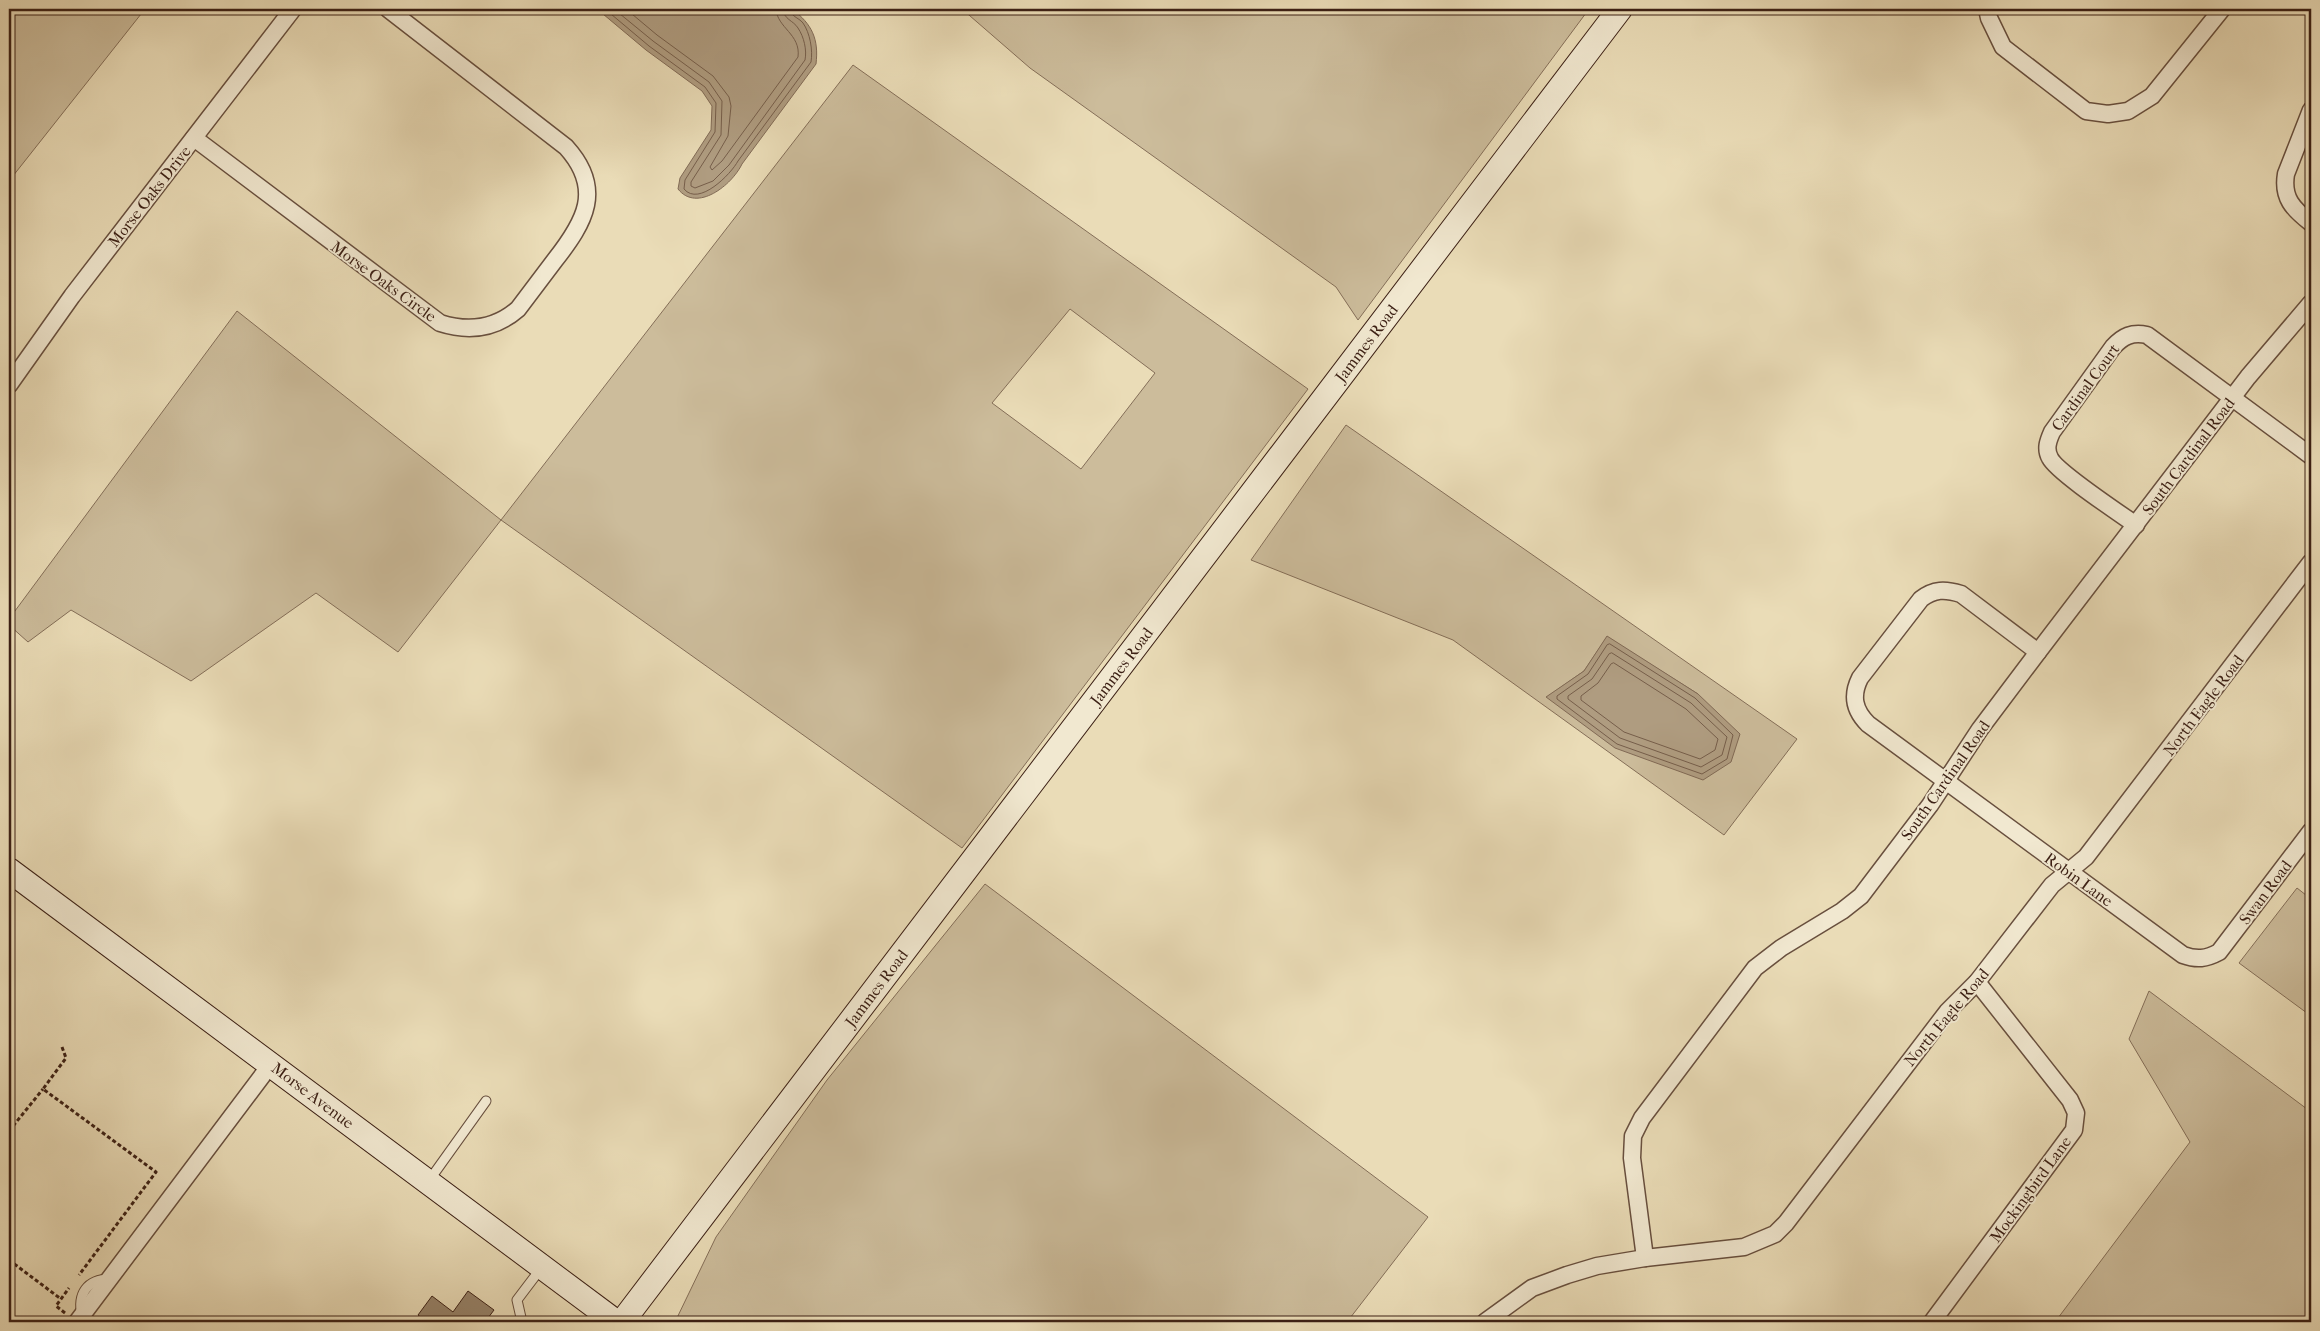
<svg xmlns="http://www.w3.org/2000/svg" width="2320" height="1331" viewBox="0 0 2320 1331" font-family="'IM FELL French Canon',serif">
  <rect width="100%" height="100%" fill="#eadcb7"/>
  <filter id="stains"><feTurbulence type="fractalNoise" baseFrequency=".004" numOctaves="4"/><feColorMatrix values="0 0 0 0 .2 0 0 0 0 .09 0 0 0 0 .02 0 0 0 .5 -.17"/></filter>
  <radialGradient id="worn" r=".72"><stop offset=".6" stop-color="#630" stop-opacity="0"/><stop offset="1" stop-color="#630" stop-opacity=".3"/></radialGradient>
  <g fill="#ccbc9b" stroke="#846e58" fill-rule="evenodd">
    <polygon points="9,9 145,9 9,181"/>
    <polygon points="962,9 1589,9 1358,320 1336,287 1030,68"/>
    <path d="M 853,65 L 1308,389 L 962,848 L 501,520 L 398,652 L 316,593 L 191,681 L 71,610 L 28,642 L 9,625 L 9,619 L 237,311 L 501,520 ZM 1070,309 L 1155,373 L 1081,469 L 992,403 Z"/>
    <path d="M 1346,425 L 1797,739 L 1724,835 L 1453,640 L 1251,560 ZM 1607,637 L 1698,694 L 1547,697 L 1584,671 Z"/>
    <polygon points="985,884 1428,1217 1347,1322 675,1322 716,1237 827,1080"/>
    <polygon points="2297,888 2311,899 2311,1016 2239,963"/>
    <polygon points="2149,991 2311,1112 2311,1322 2055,1322 2190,1142 2129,1039"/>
  </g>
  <g fill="#af9c80" stroke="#816a55">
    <path d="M 597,9 L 792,9 C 812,24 819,39 816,64 L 742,164 C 732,185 697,213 678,189 L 680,178 L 711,130 L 712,106 L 702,91 L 646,50 Z"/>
    <polygon points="1607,636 1698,694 1740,734 1731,762 1703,780 1615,748 1546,697 1584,671"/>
  </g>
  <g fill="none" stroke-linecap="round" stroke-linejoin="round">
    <g stroke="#765e4a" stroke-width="1">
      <path d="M 605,9 L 649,46 L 705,87 L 716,103 L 715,132 L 685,180 L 684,189 C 699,207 731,174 738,161 L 811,62 C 813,50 810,33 803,23 C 798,17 791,17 790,9"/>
      <path d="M 614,9 L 653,41 L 709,82 L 722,101 L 721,135 L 691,182 L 691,186 L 695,188 L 713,181 L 729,165 L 805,60 C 807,50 804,37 798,28 C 793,20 784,20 783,9"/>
      <path d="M 626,9 L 657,35 L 713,76 L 729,97 L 731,106 L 728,136 L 710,167 L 712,170 L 722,161 L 798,57 C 801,34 777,28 776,9"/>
      <polygon points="1610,644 1695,698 1733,735 1727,759 1702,774 1617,744 1557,699 1557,696 1588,674 1607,645"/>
      <polygon points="1612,653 1691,703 1727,737 1722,755 1701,767 1620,738 1568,699 1568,696 1592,679 1609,654"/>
      <polygon points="1614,663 1686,709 1718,739 1715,750 1700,759 1624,732 1581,700 1581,696 1598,683 1611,664"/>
    </g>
  </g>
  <polygon fill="#968269" stroke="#3c2015" points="468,1291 494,1310 485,1322 427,1322 418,1315 432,1296 453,1312"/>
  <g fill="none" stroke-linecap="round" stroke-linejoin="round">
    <defs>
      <g id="lane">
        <polyline points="428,1182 486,1101"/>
        <path d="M 82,1316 C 77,1294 87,1279 110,1279"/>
        <polyline points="522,1322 517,1300 542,1267"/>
      </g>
      <g id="street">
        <polyline points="1987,9 1989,18 2003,47 2086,111 2108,114 2128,111 2152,96 2222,9"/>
        <path d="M 2311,110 L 2286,174 C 2282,198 2293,209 2311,223"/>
        <path d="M 194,138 L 440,323 C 468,332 495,329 518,309 C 530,293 543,276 555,260 C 585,222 604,189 566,147 L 388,9"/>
        <polyline points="9,385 72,296 293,9"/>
        <path d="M 2136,525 C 2119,513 2057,472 2050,458 C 2045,449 2048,441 2052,432 L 2113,347 C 2123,336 2132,332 2147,335 L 2311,456"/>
        <path d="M 2038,652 L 1961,594 C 1945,589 1934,589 1921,599 L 1860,678 C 1851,696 1854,710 1868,724 L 2183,955 C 2197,960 2206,959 2219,952 L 2311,831"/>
        <polyline points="1645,1258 1632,1158 1633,1136 1642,1118 1755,968 1781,948 1842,911 1861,896 1930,805 1980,729 2038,652 2248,377 2311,303"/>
        <polyline points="77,1322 271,1064"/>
        <polyline points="1485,1322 1532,1288 1567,1275 1597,1266 1645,1258 1744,1247 1775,1234 1786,1223 1947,1012 1977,982 2052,885 2086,857 2311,562"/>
        <polyline points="1932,1322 2074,1130 2076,1113 2070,1100 1977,982"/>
      </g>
      <g id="secondary">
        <polyline points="9,870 616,1322"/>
        <polyline points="622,1322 1620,9"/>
      </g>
    </defs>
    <use href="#lane" stroke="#684f3e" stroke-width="11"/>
    <use href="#street" stroke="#684f3e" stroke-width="19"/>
    <use href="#secondary" stroke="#3c2015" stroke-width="26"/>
    <g stroke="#3c2015" stroke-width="3" stroke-dasharray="4 2.5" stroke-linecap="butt">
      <polyline points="62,1047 66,1058 43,1089 156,1172 79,1275"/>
      <polyline points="9,1131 43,1089"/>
      <polyline points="9,1260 61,1299"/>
      <polyline points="65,1313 56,1306 69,1288"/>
    </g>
    <use href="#lane" stroke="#f1e8d0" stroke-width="9"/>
    <use href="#street" stroke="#f1e8d0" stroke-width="16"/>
    <use href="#secondary" stroke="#f1e8d0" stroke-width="24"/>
  </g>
  <g text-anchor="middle" stroke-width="4" stroke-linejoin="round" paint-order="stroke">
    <g font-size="16" fill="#3c2015" stroke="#f1e8d0">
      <text transform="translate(149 196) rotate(-52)" y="6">Morse Oaks Drive</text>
      <text transform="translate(384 281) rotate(36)" y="6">Morse Oaks Circle</text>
      <text transform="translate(1366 343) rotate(-53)" y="6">Jammes Road</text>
      <text transform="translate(2085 387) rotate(-54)" y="6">Cardinal Court</text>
      <text transform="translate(2188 456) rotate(-53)" y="6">South Cardinal Road</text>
      <text transform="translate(1121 666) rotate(-53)" y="6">Jammes Road</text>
      <text transform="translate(2203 705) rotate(-53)" y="6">North Eagle Road</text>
      <text transform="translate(1945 780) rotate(-55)" y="6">South Cardinal Road</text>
      <text transform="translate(2079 879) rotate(36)" y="6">Robin Lane</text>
      <text transform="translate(2265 892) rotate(-53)" y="6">Swan Road</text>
      <text transform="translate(876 988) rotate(-53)" y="6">Jammes Road</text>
      <text transform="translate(1946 1017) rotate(-50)" y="6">North Eagle Road</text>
      <text transform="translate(313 1095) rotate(37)" y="6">Morse Avenue</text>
      <text transform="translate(2030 1189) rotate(-54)" y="6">Mockingbird Lane</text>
    </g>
  </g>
  <rect width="2320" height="1331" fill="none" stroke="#eadcb7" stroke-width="30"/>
  <rect x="10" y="10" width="2300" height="1311" fill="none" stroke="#3c2015" stroke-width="2.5"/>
  <rect x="15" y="15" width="2290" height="1301" fill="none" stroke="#3c2015"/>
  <rect width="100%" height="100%" filter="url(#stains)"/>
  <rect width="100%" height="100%" fill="url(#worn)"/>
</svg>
